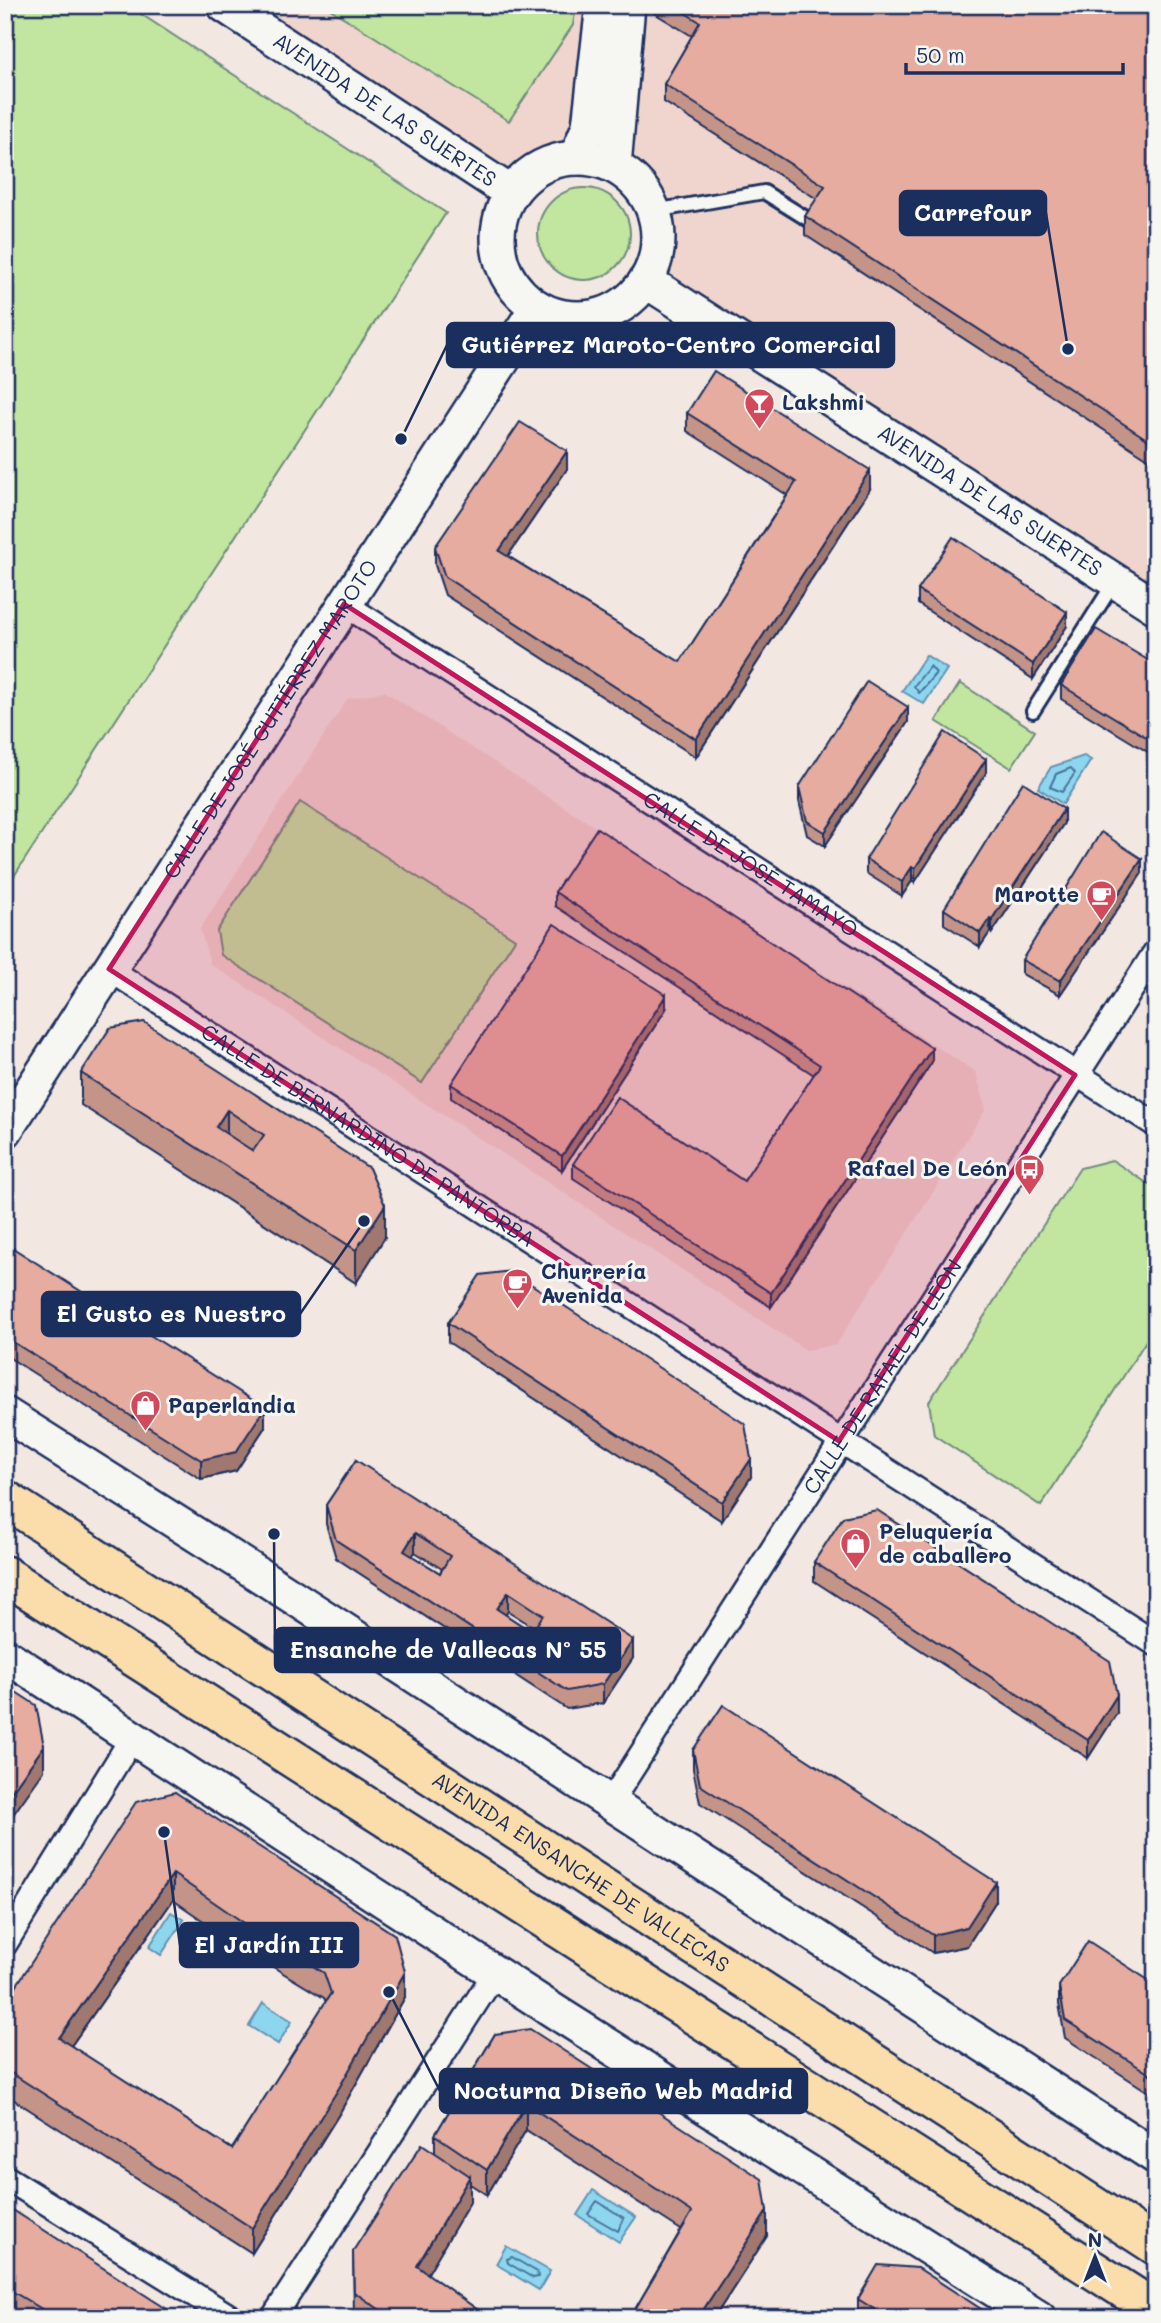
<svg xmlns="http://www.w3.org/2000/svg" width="1161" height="2323" viewBox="0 0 1161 2323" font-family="Mali,sans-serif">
  <rect width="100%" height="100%" fill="#f3e7e1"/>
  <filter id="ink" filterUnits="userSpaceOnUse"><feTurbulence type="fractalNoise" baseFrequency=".0143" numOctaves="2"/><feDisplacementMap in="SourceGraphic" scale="14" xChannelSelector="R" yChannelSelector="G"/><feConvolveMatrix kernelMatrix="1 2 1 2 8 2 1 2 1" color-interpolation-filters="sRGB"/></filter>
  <g filter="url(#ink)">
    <g fill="#efd5cd">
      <polygon points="224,5 1156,5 1156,607 646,281 656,259 659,235 654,211 644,192 614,166 576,158 551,163 529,175 511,193"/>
      <polygon points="384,691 976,1072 986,1109 836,1345 806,1350 210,964 200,929 347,699"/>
    </g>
    <g fill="#c2e59f" stroke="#6e8a7e" stroke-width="2">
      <polygon points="5,5 127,5 446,213 5,890"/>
      <polygon points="324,5 573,5 576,7 573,25 509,121"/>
      <circle cx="584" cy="234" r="46"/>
      <polygon points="960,683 1035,731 1011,768 936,721"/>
      <polygon points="300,802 515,939 422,1083 221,955 217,931"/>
      <polygon points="1112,1160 1156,1189 1156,1325 1041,1506 934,1435 929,1402 1080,1168"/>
    </g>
    <g fill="#8dd6ee" stroke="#5f93b4" stroke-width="2">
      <polygon points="926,655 947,669 924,704 902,691"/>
      <polygon points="1084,756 1091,760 1063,804 1038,788 1051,767"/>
      <polygon points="171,1912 184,1920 161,1955 149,1947"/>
      <polygon points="263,2003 292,2021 278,2044 249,2026"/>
      <polygon points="593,2190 636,2217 619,2242 577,2215"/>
      <polygon points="506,2246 550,2271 539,2290 496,2264"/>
    </g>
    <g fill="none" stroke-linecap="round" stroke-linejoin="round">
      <g stroke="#497298" stroke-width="2">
        <polygon points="930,666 936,673 919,693 914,686"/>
        <polygon points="1071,768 1075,773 1062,792 1050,787 1056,774"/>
        <polygon points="597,2201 624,2218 618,2231 588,2214"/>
        <polygon points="512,2257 537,2272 538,2277 533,2278 508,2263 507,2259"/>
      </g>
      <defs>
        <g id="lane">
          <polyline points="654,211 764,192 809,220"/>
          <polyline points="1033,711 1115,581"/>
        </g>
        <g id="street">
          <path id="s1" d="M 344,604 L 1156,1125"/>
          <path id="s2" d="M 109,969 L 1156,1644"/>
          <path id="s3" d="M 610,1803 L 1156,951"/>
          <polyline points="5,1944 132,1738"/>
          <polyline points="5,2177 232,2318"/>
          <polyline points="273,2318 495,1973"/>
        </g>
        <g id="secondary">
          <path id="s4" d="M 224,5 L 511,193"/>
          <polyline points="576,158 589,126 603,5"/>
          <circle cx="578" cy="238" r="80"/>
          <polyline points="614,166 628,5"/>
          <path id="s5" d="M 646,281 L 1156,607"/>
          <path id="s6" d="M 5,1131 L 537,307"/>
          <polyline points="5,1414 247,1567 1156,2157"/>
          <polyline points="5,1655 554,2011 1039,2318"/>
        </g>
        <g id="primary">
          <path id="s7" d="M 5,1499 L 1156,2246"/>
          <polyline points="5,1575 1156,2310"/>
        </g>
      </defs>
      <use href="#lane" stroke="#1b2f5e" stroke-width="18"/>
      <use href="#street" stroke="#1b2f5e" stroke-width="28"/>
      <use href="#secondary" stroke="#1b2f5e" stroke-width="38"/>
      <use href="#primary" stroke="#1b2f5e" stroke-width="42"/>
      <use href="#lane" stroke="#f6f6f2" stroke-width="12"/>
      <use href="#street" stroke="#f6f6f2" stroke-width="23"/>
      <use href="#secondary" stroke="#f6f6f2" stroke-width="33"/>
      <use href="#primary" stroke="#fbddab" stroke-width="37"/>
    </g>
    <g fill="#c59489" stroke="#1b2f5e" stroke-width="2" fill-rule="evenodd">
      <polygon points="654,5 1156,5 1156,464 805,235 805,216 817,199 664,102 664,84 692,36 654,13"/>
      <polygon points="687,413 870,489 696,757 445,595 435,565 435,547 567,469 508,556 680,662 787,495 687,431"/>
      <polygon points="918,590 1067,626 1033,679 918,604"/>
      <polygon points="1156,665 1156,757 1061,699 1061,685"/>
      <polygon points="908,722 825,846 807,835 799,801 799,787"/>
      <polygon points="986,773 915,882 912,881 902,896 866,873 866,859"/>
      <polygon points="1064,823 992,933 990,932 980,947 944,924 944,909"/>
      <polygon points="1142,873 1060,995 1022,974 1022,960"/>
      <polygon points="555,892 932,1062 771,1307 573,1178 573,1164 744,1181 814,1075 555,906"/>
      <polygon points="666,1009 562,1170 451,1098 451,1084"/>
      <polygon points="144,1022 385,1237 356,1283 81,1105 81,1073"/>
      <polygon points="5,1243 265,1427 236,1471 201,1479 5,1355"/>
      <polygon points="448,1323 751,1477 722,1521 448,1342"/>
      <path d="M 356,1460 L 633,1658 L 603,1703 L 567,1709 L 336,1558 L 326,1524 L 326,1505 ZM 415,1552 L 442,1569 L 440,1573 L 412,1556 ZM 508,1611 L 535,1628 L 532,1632 L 505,1615 Z"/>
      <polygon points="814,1562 1117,1713 1088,1758 814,1581"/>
      <polygon points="693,1750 996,1901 967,1946 933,1953 700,1803 693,1769"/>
      <path d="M 175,1792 L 405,1997 L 339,2114 L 252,2253 L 5,2094 L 5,2003 ZM 173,1900 L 250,1953 L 324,1998 L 326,2002 L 232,2149 L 71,2046 Z"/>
      <polygon points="1156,1839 1156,1868 1151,1865 1151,1847"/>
      <polygon points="1156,1985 1156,2097 1065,2038 1059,2004 1059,1986"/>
      <polygon points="495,2034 767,2236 714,2318 630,2318 681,2230 526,2130 487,2195 470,2184 470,2202 427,2274 489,2318 354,2318 353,2251 435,2153 435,2135"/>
      <polygon points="5,2205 171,2318 14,2318 5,2311"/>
      <polygon points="858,2299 995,2318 858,2318"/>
    </g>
    <g fill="#a0786f" stroke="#1b2f5e" stroke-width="2">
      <polygon points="567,451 567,469 499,569 499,551"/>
      <polygon points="870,470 870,489 696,757 696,739"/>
      <polygon points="1067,612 1067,626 1033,679 1033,664"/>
      <polygon points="908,707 908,722 825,846 825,832"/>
      <polygon points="986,759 986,773 915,882 915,868"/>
      <polygon points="1064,809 1064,823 992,933 992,919"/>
      <polygon points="1142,859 1142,873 1060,995 1060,981"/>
      <polygon points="912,867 912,881 902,896 902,882"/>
      <polygon points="990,918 990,932 980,947 980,933"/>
      <polygon points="666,995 666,1009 562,1170 562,1156"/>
      <polygon points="932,1048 932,1062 771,1307 771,1293"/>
      <polygon points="227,1110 227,1143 216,1127"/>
      <polygon points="385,1205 385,1237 356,1283 356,1250"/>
      <polygon points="265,1408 265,1427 236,1471 201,1479 201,1460"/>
      <polygon points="751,1459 751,1477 722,1521 722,1502"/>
      <polygon points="415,1533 415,1552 404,1569 404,1551"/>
      <polygon points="508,1592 508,1611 497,1628 497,1609"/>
      <polygon points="633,1640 633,1658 603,1703 603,1684"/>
      <polygon points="1117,1695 1117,1713 1088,1758 1088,1740"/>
      <polygon points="44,1746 44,1771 5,1826 5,1801"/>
      <polygon points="173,1874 173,1900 59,2063 59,2038"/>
      <polygon points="996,1882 996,1901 967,1946 933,1953 933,1935"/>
      <polygon points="405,1972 405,1997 339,2114 252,2253 252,2228"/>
      <polygon points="526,2104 526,2130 487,2195 487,2170"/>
      <polygon points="470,2176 470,2202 417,2292 417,2266"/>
      <polygon points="767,2211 767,2236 714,2318 698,2318"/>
    </g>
    <g fill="#e5ac9f" stroke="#1b2f5e" stroke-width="2" fill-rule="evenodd">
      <polygon points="672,5 1156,5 1156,445 805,216 825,186 664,84 700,22"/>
      <polygon points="714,371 870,470 696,739 445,577 435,547 520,422 567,451 499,551 680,662 796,482 687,413"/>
      <polygon points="953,537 1067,612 1033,664 918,590"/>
      <polygon points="1096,629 1156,665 1156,743 1061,685"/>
      <polygon points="867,681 908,707 825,832 807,821 799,787"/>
      <polygon points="945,732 986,759 915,868 912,867 902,882 866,859"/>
      <polygon points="1023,782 1064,809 992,919 990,918 980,933 944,909"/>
      <polygon points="597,828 932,1048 771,1293 573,1164 617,1097 744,1181 820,1065 555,892"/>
      <polygon points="1101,832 1142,859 1060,981 1022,960"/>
      <polygon points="554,924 666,995 562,1156 451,1084"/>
      <path d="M 144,1022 L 369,1168 L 385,1205 L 356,1250 L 81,1073 L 110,1028 ZM 227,1110 L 264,1135 L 253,1151 L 216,1127 Z"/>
      <polygon points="5,1243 265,1408 236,1452 201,1460 5,1337"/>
      <polygon points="511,1271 745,1424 751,1459 722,1502 448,1323 480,1275"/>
      <path d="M 356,1460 L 633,1640 L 603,1684 L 567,1691 L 336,1540 L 326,1505 ZM 415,1533 L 450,1556 L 440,1573 L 404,1551 ZM 508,1592 L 543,1615 L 532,1632 L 497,1609 Z"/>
      <polygon points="877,1510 1110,1661 1117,1695 1088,1740 814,1562 843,1517"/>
      <polygon points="5,1685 36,1705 44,1746 5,1801"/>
      <polygon points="723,1705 996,1882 967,1927 933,1935 700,1785 693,1750"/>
      <path d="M 175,1792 L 395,1935 L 405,1972 L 339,2088 L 252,2228 L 5,2069 L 5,2003 L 136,1802 ZM 173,1874 L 250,1927 L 324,1973 L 331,1993 L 232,2149 L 59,2038 Z"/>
      <polygon points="1156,1839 1156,1850 1151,1847"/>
      <polygon points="1088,1941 1156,1985 1156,2078 1065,2020 1059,1986"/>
      <polygon points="530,2029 762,2179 767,2211 698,2318 630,2318 692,2212 526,2104 487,2170 435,2135 495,2034"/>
      <polygon points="422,2144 470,2176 417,2266 489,2318 392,2318 354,2292 353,2251"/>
      <polygon points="5,2205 170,2311 171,2318 57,2318 15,2293 5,2286"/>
      <polygon points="878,2265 918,2268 995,2318 888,2318 858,2299"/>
      <polygon points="840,2313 848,2318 837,2318"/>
    </g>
  </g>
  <path fill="#c2185b" fill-opacity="0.2" stroke="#c2185b" stroke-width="5" stroke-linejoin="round" d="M 344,604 L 1075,1075 L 839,1441 L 109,969 Z"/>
  <defs>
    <symbol id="bar-pin" viewBox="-11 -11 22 30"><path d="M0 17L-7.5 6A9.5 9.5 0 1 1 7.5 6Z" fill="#d1495b" stroke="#f6f6f2"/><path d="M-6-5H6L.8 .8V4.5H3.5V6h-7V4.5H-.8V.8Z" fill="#fff"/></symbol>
    <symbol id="cafe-pin" viewBox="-11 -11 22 30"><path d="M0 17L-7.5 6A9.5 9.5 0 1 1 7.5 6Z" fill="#d1495b" stroke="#f6f6f2"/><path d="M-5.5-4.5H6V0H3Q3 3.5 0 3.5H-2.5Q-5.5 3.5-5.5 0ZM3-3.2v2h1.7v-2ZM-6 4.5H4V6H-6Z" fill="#fff"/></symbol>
    <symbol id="bus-pin" viewBox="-11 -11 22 30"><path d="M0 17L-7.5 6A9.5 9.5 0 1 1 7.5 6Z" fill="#d1495b" stroke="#f6f6f2"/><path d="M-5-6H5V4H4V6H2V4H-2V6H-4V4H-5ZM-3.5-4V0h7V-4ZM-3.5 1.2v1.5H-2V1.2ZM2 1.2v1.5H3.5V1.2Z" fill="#fff"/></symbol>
    <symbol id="shop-pin" viewBox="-11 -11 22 30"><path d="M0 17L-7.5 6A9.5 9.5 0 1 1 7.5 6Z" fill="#d1495b" stroke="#f6f6f2"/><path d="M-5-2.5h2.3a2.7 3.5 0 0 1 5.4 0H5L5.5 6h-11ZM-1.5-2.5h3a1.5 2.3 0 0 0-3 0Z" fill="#fff"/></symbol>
  </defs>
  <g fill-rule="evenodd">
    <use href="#bar-pin" x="742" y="386" width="35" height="47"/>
    <use href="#cafe-pin" x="1084" y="878" width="35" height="47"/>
    <use href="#bus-pin" x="1012" y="1152" width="35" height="47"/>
    <use href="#cafe-pin" x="500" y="1266" width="35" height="47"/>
    <use href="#shop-pin" x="128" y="1388" width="35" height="47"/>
    <use href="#shop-pin" x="838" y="1526" width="35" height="47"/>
  </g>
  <g text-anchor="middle" stroke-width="6" stroke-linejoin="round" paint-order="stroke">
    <g font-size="21" fill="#1b2f5e" stroke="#f6f6f2">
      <text dy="7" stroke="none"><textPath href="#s4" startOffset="192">AVENIDA DE LAS SUERTES</textPath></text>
      <text dy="7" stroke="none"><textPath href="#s5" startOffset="408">AVENIDA DE LAS SUERTES</textPath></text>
      <text dy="7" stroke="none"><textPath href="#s6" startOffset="490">CALLE DE JOSÉ GUTIÉRREZ MAROTO</textPath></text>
      <text dy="7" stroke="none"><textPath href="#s1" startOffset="483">CALLE DE JOSÉ TAMAYO</textPath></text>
      <text dy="7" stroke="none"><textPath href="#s2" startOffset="308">CALLE DE BERNARDINO DE PANTORBA</textPath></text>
      <text dy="7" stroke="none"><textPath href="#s3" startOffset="506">CALLE DE RAFAEL DE LEÓN</textPath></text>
      <text dy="7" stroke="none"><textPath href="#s7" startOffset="686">AVENIDA ENSANCHE DE VALLECAS</textPath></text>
    </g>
    <g font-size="21" font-weight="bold" fill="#1b2f5e" stroke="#f6f6f2" text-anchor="start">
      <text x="782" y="410">Lakshmi</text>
      <text x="1079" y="902" text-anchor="end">Marotte</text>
      <text x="1007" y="1176" text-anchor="end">Rafael De León</text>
      <text x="541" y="1279">Churrería<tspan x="541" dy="24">Avenida</tspan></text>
      <text x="168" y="1413">Paperlandia</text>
      <text x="879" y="1539">Peluquería<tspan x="879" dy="24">de caballero</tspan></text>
    </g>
  </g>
  <path fill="none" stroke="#1b2f5e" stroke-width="2.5" d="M1068 349L1046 213M401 439L447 345M364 1221L300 1314M274 1534L275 1650M164 1832L180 1945M389 1992L440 2091"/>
  <g fill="#1b2f5e" stroke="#f6f6f2" stroke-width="2.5">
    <circle cx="1068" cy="349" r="7"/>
    <circle cx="401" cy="439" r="7"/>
    <circle cx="364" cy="1221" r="7"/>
    <circle cx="274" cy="1534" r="7"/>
    <circle cx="164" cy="1832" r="7"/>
    <circle cx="389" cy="1992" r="7"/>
  </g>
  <g fill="#1b2f5e" stroke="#1b2f5e" stroke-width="2.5">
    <rect x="900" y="191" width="146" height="44" rx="7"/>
    <rect x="447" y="323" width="447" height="44" rx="7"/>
    <rect x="42" y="1292" width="258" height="44" rx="7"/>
    <rect x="275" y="1628" width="345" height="44" rx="7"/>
    <rect x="180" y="1923" width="178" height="44" rx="7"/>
    <rect x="440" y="2069" width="367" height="44" rx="7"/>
  </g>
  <g font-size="23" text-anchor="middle" font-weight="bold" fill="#fff">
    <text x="973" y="221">Carrefour</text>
    <text x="671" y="353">Gutiérrez Maroto-Centro Comercial</text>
    <text x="171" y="1322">El Gusto es Nuestro</text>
    <text x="448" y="1658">Ensanche de Vallecas Nº 55</text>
    <text x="269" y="1953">El Jardín III</text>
    <text x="623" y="2099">Nocturna Diseño Web Madrid</text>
  </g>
  <rect width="1161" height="2323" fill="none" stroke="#f6f6f2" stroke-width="28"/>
  <rect x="14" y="14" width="1133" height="2295" fill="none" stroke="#1b2f5e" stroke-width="2.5" filter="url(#ink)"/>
  <g transform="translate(1095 2257)" stroke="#f6f6f2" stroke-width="5" paint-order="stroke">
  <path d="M0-5L12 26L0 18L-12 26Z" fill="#1b2f5e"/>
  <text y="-10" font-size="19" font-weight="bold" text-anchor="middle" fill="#1b2f5e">N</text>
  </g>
  <path d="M906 63v10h217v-10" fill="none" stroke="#1b2f5e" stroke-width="3.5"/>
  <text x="916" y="63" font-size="21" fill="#1b2f5e" stroke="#f6f6f2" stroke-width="5" paint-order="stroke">50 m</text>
</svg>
